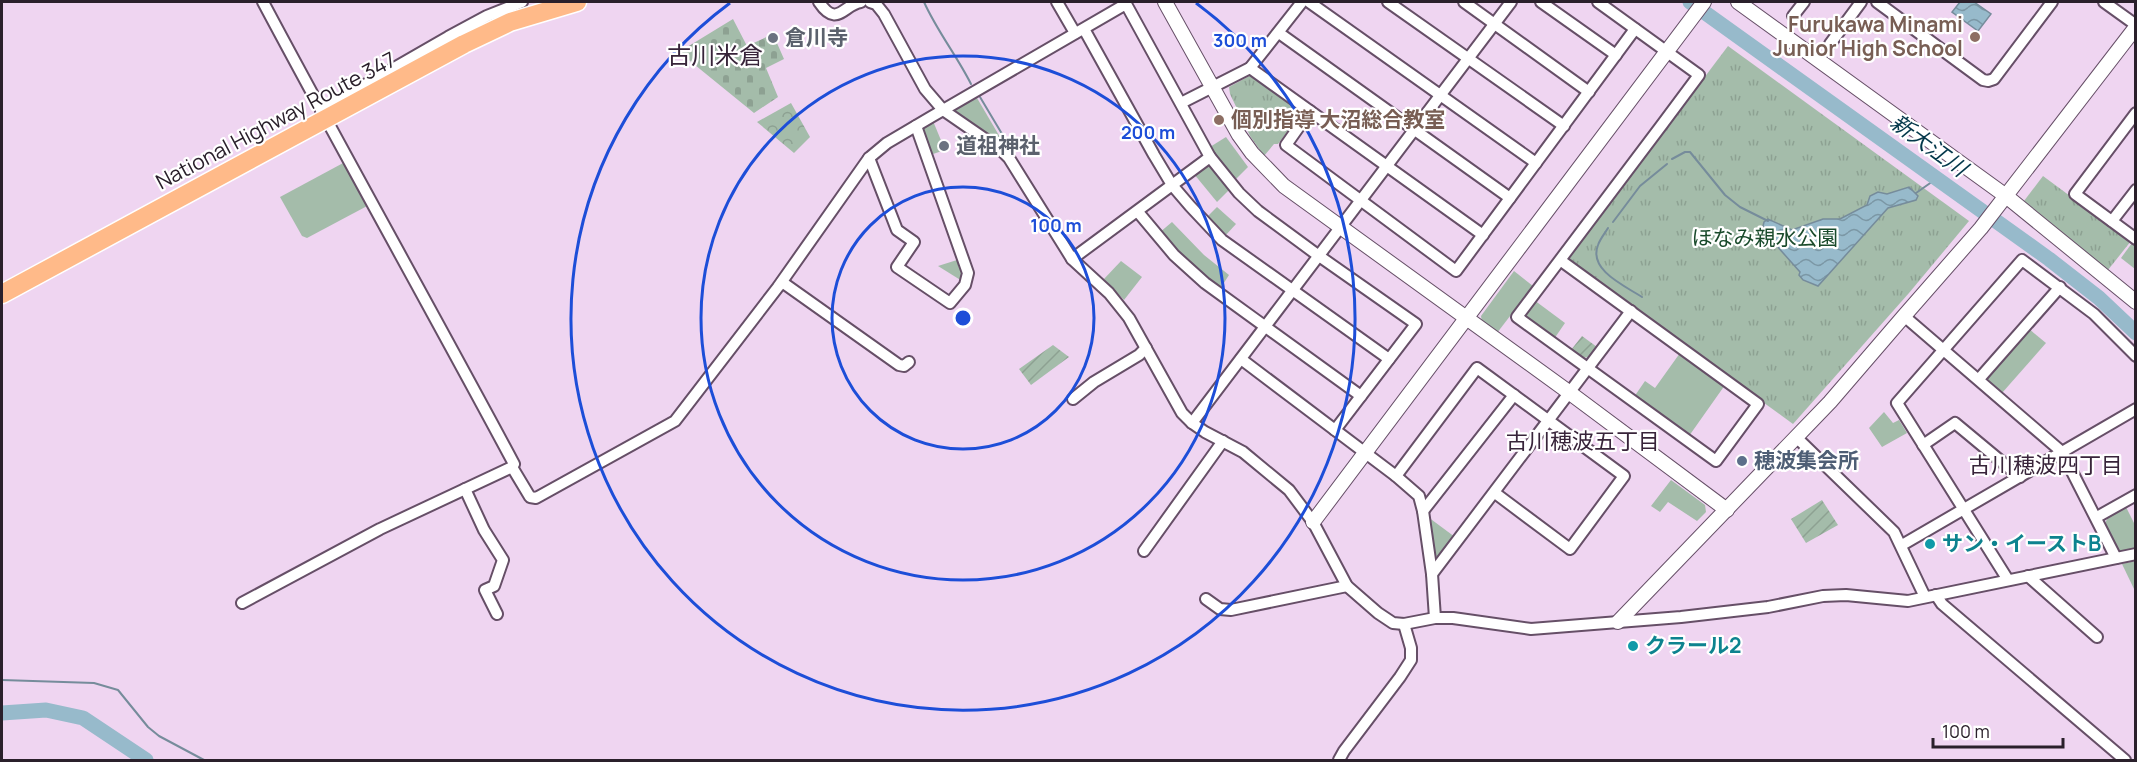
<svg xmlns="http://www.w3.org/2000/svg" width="2137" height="762" viewBox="0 0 2137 762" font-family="Manrope,'Noto Sans JP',sans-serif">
  <defs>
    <pattern id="forest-crowns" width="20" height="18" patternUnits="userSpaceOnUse" patternTransform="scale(1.5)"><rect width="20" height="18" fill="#a4bcaa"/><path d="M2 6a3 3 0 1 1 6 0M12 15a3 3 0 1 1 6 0" fill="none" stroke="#8da192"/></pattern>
    <pattern id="cemetery-stones" width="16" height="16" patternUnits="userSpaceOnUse" patternTransform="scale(1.5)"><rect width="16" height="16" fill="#a4bcaa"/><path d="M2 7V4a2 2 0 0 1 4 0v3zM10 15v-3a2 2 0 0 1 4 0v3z" fill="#8da192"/></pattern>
    <pattern id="park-tufts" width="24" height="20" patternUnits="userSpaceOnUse" patternTransform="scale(1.5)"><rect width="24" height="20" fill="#a4bcaa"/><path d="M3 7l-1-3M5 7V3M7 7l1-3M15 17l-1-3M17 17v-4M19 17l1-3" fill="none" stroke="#8da192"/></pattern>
    <pattern id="garden-furrows" width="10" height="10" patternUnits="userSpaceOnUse" patternTransform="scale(1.5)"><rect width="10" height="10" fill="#a4bcaa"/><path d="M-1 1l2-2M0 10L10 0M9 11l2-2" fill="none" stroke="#8da192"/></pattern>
    <pattern id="water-waves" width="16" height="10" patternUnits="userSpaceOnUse" patternTransform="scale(1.5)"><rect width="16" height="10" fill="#97bacb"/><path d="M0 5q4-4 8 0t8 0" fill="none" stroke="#7b97a5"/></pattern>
  </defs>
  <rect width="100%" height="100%" fill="#efd5f1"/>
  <g fill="#a4bcaa">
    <polygon points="977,98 1007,149 956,114 956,109"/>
    <polygon points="933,121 945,150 930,155 922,129 922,126"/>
    <polygon points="1226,137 1248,167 1234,181 1210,147"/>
    <polygon points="345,162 369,205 307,238 302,236 280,197"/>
    <polygon points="1206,165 1213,166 1230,189 1217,202 1194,174"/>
    <polygon points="1217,207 1236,224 1225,236 1206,218"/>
    <polygon points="1172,222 1204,255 1229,275 1220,289 1193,268 1159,233"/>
    <polygon points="2132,243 2135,246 2135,269 2121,258"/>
    <polygon points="1121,261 1142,277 1124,300 1104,279"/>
    <polygon points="1514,271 1533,286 1497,333 1482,322 1481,316"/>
    <polygon points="1534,300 1565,323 1554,339 1526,318 1525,312"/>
    <polygon points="2029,329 2046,343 2002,393 1985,379"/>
    <polygon points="1680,353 1725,385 1689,436 1634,397 1645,381 1655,388"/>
    <polygon points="1884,412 1893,423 1899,420 1907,433 1882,447 1869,428"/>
    <polygon points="1671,480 1705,505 1706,512 1697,521 1668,502 1660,512 1651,506"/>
    <path d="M 2126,507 L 2135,525 L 2135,550 L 2123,553 L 2117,549 L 2105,525 C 2106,515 2118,511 2126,507 Z"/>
    <polygon points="1428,517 1455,537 1440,557 1432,556"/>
    <polygon points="2135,561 2136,561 2135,591 2122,564"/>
  </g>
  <polygon fill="url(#forest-crowns)" points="791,103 810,137 794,153 757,122"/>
  <polygon fill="url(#cemetery-stones)" points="733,19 747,46 773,34 784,59 766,68 778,97 754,113 679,52"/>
  <g fill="url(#park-tufts)">
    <polygon points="1728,46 1969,221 1909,293 1793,424 1567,260"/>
    <polygon points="1253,74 1303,111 1278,144 1274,144 1264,156 1250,136 1230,94 1229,87"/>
    <polygon points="2043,176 2131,241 2108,270 2024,201"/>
    <polygon points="957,260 962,274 962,281 938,266"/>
  </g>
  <g fill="url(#garden-furrows)">
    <polygon points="1582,336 1597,347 1589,357 1582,358 1571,350"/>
    <polygon points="1053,345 1069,357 1031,385 1019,369"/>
    <polygon points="1822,500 1838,525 1806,543 1791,519"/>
  </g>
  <g fill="url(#water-waves)" stroke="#768c9b" stroke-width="1.5">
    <polygon points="1960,2 1974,2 1991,14 1978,31 1952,12"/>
    <polygon points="1909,187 1918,196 1916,200 1888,208 1818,286 1803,280 1799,275 1800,272 1776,245 1774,237 1763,226 1764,222 1768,219 1792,230 1823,219 1840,219 1867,205 1870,196 1878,192 1887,194"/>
  </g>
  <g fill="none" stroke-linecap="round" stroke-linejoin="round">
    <g stroke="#768c9b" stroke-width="2">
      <path d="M 924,2 C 937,31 957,56 971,84"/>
      <polyline points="980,97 1011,149"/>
      <polyline points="1672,159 1685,152 1690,152 1725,195 1740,207 1768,221"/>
      <polyline points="1916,193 1936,179"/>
      <polyline points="1613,222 1640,186 1667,164"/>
      <path d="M 1608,228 C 1605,233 1600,239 1598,245 C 1588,270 1625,286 1642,297"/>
      <polyline points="2,680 94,683 118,690 148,727 159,736 204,760"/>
    </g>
    <g stroke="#97bacb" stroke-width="15">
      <polyline points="1690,2 2049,259 2099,298 2136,333"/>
      <polyline points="2,713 46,710 83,718 146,760"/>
    </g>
    <defs>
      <g id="street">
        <path d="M 263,2 C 345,156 431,309 514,464 L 512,467"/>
        <path d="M 819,2 C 837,29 844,4 861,2"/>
        <polyline points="870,2 876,4 884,14 925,89 943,110 1001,150 1009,158 1072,259 1109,293 1129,318 1182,413 1192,423 1205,432 1243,452 1289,490 1313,522 1347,586 1378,613 1393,623 1404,624 1435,618 1453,618 1531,629 1681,617 1768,607 1823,596 1846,595 1908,601 2136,554"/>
        <polyline points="1057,2 1075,33"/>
        <polyline points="1309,2 1536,163"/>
        <polyline points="1388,2 1564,126"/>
        <polyline points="1464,2 1589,92"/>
        <polyline points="1541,2 1616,55"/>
        <polyline points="1877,2 1983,80 1988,81 1994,79 2052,2"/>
        <polyline points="2104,2 2136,25"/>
        <polyline points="1793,16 1804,2"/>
        <polyline points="1084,29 1154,155 1172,185 1190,206 1222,240 1389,359"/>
        <polyline points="1279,33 1510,198"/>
        <polyline points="1830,44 1861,2"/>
        <polyline points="1250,68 1483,235"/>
        <polyline points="1181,103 1250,68 1302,2"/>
        <polyline points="321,110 448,37 487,16 522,2"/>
        <polyline points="1310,111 1286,145 1456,271 1635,29"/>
        <polyline points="2136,113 2075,194 2136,239"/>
        <polyline points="869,158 897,230 914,242 897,267 950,303 965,285 968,273 916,126"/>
        <polyline points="1138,212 1174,255 1205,283 1361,396"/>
        <polyline points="2112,221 2136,190"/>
        <polyline points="1072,259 1210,157"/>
        <path d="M 1560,260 L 1758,404 L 1716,461 L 1517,317 C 1578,236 1639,156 1699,75 L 1598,2"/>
        <polyline points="782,282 899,365 904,366 909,362"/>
        <polyline points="1904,316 2062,452 2116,558"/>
        <polyline points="1241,359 1396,476 1419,496 1423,511 1432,574 1435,618"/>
        <polyline points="1979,379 2060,287"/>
        <polyline points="1073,399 1094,382 1139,355 1146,348"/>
        <polyline points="1192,423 1511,2"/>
        <polyline points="1796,437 1894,532 1925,597"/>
        <polyline points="1923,445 1955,423 2020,477"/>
        <polyline points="1396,476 1477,368 1624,476 1570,549 1495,493"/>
        <polyline points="465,489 484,530 503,560 494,586 485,590 497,614"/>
        <polyline points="1423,511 1514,395"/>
        <polyline points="2097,517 2136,495"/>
        <polyline points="1902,545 2136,409"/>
        <polyline points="1144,551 1223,441"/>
        <polyline points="1432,574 1631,311"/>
        <polyline points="2028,576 2097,637"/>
        <polyline points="2008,580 1897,403 2022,260 2094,314 2136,356"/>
        <polyline points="1936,595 1942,604 2125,760"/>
        <polyline points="1206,599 1220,609 1231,610 1347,586"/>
        <polyline points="242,603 380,529 512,467 530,497 536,498 675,421 778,287 869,158 887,143 931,117 1126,4 1210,157 1239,193 1258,211 1319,256 1416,324 1335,430"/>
        <polyline points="1339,760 1344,751 1400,677 1411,660 1411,648 1404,624"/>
      </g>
      <g id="secondary">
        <polyline points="1165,2 1239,135 1252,153 1284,186 1570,393 1727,510"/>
        <polyline points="1738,2 2006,196 2136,302"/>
        <polyline points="1313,522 1704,2"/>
        <polyline points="1618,622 1830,402 1904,316 1981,228 2136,27"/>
      </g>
      <polyline id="highway" points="2,294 464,44 510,22 577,2"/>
    </defs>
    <use href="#street" stroke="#664f67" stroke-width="14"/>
    <use href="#secondary" stroke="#664f67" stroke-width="16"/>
    <use href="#highway" stroke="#fff" stroke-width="21"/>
    <use href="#street" stroke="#fff" stroke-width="10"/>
    <use href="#secondary" stroke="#fff" stroke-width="14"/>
    <use href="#highway" stroke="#ffba89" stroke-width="18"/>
  </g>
  <g fill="none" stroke="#1d4ed8" stroke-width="3">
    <circle cx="963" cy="318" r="131"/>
    <circle cx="963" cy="318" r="262"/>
    <path d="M1196 3A392 392 0 1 1 730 3"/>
  </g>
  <g fill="#8d6e63" stroke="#fff" stroke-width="2">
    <circle cx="1975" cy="37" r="6"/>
    <circle cx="1219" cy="120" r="6"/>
  </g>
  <g fill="#6b7280" stroke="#fff" stroke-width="2">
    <circle cx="773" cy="38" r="6"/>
    <circle cx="944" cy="146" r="6"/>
  </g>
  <circle fill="#5c6f8a" stroke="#fff" stroke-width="2" cx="1742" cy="461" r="6"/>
  <g fill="#0f9aa8" stroke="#fff" stroke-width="2">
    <circle cx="1930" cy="544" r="6"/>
    <circle cx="1633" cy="646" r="6"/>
  </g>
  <g text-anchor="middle" stroke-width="4.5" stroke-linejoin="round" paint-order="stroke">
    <g font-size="21" font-weight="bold" fill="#785e54" stroke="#fff" text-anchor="end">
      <text x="1963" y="32">Furukawa Minami<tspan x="1963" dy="24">Junior High School</tspan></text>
      <text x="1231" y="127" text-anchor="start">個別指導 大沼総合教室</text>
    </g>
    <g font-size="21" font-weight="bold" fill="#5b616d" stroke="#fff" text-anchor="start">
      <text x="785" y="45">倉川寺</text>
      <text x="956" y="153">道祖神社</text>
    </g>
    <g font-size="21" fill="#2a202b" stroke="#fff">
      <text transform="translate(276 121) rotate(-28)" y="7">National Highway Route 347</text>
    </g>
    <g font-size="21" fill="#1a4b2c" stroke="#fff">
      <text x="1765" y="245">ほなみ親水公園</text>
    </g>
    <g font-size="21" font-weight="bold" fill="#4e5e75" stroke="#fff" text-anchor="start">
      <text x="1754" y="468">穂波集会所</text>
    </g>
    <g font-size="21" font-weight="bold" fill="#0d838f" stroke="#fff" text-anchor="start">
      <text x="1942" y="551">サン・イーストB</text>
      <text x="1645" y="653">クラール2</text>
    </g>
    <g font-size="22" font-style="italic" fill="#03374a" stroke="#fff">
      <text transform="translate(1929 145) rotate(36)" y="8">新大江川</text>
    </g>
    <g font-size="22" fill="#38243a" stroke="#fff">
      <text x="1583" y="449">古川穂波五丁目</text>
      <text x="2046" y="473">古川穂波四丁目</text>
    </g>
    <g font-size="24" fill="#38243a" stroke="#fff">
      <text x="715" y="64">古川米倉</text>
    </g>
  </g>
  <circle cx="963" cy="318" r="9" fill="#1d4ed8" stroke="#fff" stroke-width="3"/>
  <g font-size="18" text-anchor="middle" font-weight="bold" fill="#1d4ed8" stroke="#fff" stroke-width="4.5" stroke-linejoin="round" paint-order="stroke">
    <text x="1240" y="47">300 m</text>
    <text x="1148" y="139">200 m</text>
    <text x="1056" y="232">100 m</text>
  </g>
  <rect width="2137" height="762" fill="none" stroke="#2a202b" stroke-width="6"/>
  <path d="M1933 738v9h130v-9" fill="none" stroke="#2a202b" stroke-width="3"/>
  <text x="1942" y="738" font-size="18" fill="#2a202b" stroke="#ffffff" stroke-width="4.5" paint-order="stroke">100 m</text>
</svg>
